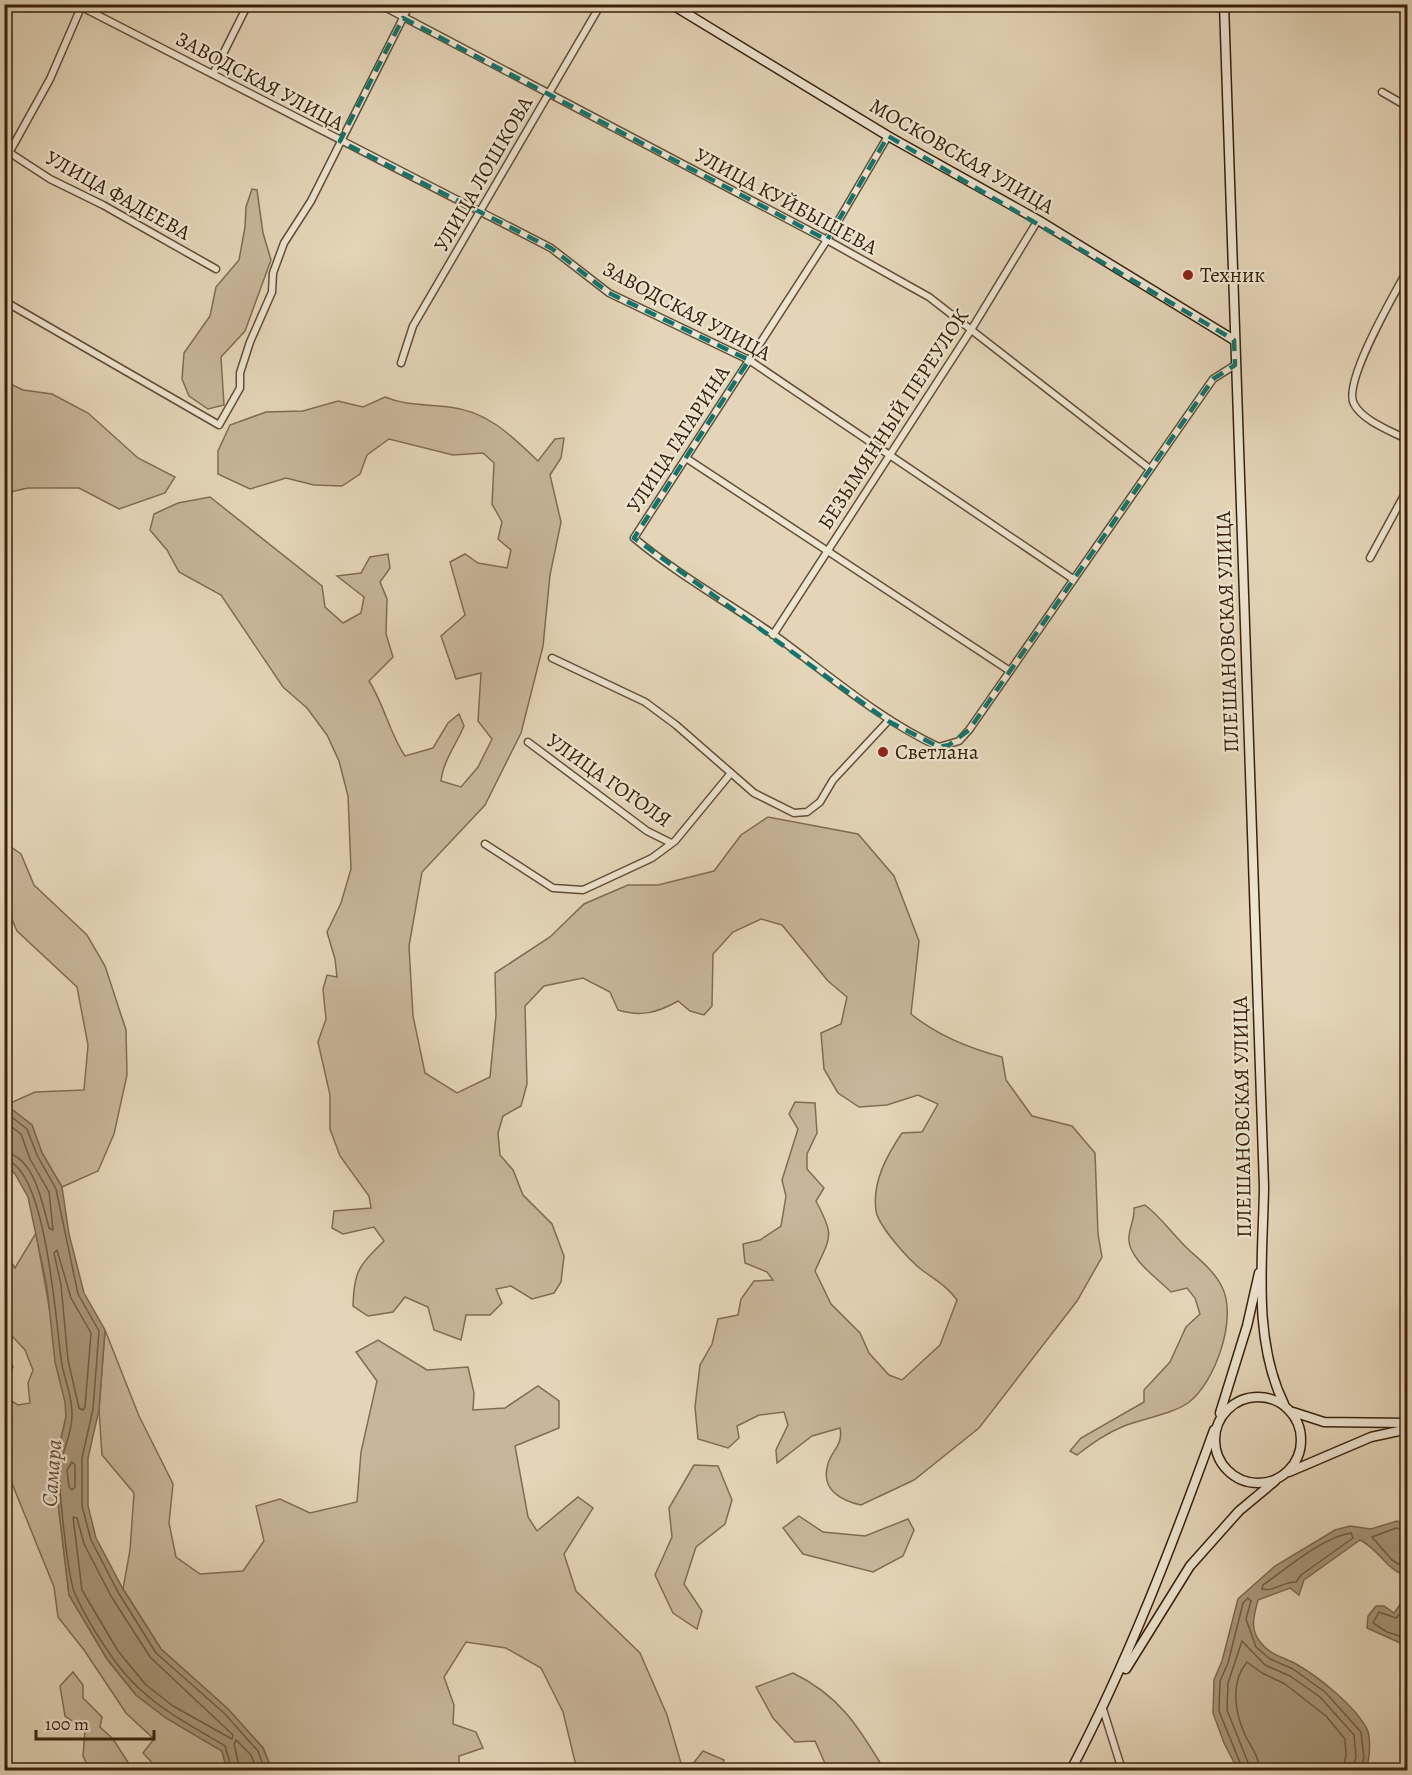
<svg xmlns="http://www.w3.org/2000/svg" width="1412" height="1775" viewBox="0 0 1412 1775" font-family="Alegreya,serif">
  <rect width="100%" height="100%" fill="#e4d5b8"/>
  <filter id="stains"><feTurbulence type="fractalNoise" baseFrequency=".00333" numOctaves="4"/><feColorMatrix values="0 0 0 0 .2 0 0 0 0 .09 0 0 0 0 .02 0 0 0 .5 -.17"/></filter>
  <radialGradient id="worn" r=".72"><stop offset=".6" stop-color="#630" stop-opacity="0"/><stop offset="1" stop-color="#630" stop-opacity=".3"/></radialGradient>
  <g fill="#c7b69a" stroke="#806c52" stroke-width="1.5">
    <polygon points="252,189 257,190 263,233 271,260 245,331 221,357 224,405 208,409 189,396 182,379 184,353 210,316 216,287 239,260 245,227 246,207"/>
    <polygon points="4,381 23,390 52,394 88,413 138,458 175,477 165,493 119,509 79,488 28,488 5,493"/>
    <path d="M 385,397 C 406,406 426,404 449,407 C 487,411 511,435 538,461 L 555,439 L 564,438 L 561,458 L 550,475 L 561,522 L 550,575 L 543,646 L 521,733 L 485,805 L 422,872 L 409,946 L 413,1016 L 425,1073 L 457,1093 L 490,1077 L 496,1015 L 495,973 L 550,937 L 584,904 L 628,885 L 658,885 L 714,871 L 741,835 L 768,817 L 858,834 L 894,876 L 919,941 L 911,1014 C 938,1036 968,1048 1002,1057 L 1006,1080 L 1032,1116 L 1072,1126 L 1095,1153 L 1098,1234 L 1102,1257 L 1077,1301 L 979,1428 L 914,1480 L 861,1505 C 843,1501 822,1491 827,1468 C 829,1452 844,1446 840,1428 L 812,1436 L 777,1463 L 776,1450 L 788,1425 L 784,1412 L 759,1415 L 737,1426 L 739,1438 L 728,1448 L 698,1439 L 695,1407 L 700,1365 L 712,1344 L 718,1319 L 738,1315 L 741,1299 L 754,1281 L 773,1280 L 767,1272 L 745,1263 L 743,1244 L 760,1240 L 781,1226 L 786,1196 L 782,1180 L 798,1129 L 789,1114 L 795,1102 L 815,1103 L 817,1133 L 807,1154 L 807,1169 L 824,1188 L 816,1201 C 835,1237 831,1235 815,1271 L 831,1304 L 860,1333 L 869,1353 L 889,1375 L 902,1380 L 940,1345 L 957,1300 C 947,1286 935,1280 922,1270 C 909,1260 879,1227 876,1211 C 872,1182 887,1155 902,1133 L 922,1132 L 938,1104 L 918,1095 L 887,1105 L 859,1107 L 838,1093 L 824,1069 L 821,1033 L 841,1024 L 847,997 L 828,981 L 782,925 L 761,919 L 733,932 L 713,954 L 712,1006 L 704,1015 L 690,1011 L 678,1001 C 657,1013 641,1017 618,1010 L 610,992 L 583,978 L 544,986 L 525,1006 L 527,1084 L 521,1106 L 503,1116 L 498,1133 L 500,1155 L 513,1170 L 523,1195 L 552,1224 L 564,1256 L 561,1282 L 554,1293 L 532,1299 L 511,1286 L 496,1289 L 502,1303 L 490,1315 L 466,1315 L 461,1340 L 434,1330 L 428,1307 L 405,1297 L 393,1312 L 368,1316 L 353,1306 C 354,1270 359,1266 384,1241 L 374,1227 L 343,1234 L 332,1228 L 334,1211 L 371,1208 L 369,1196 L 340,1156 L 330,1129 L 330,1095 L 318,1042 L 326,1019 L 323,989 L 327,975 L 337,977 L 335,959 L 327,932 L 341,903 L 351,869 L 348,796 L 339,761 L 327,735 L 307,708 L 283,687 L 221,595 L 179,572 L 167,550 L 150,530 L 154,514 L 178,503 L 210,497 L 322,586 L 325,607 L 343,623 L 361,613 L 364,597 L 337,576 L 361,573 L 370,557 L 388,554 L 390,568 L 380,582 L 387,599 L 386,634 L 393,657 L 369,681 C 384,704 389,732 405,756 L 433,748 L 448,723 L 459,714 L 464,726 C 456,745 443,761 441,781 L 461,787 L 478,767 L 492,739 L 478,721 L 481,673 L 456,679 L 441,636 L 465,615 L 450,562 L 465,554 L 478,563 L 507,568 L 511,550 L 498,539 L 502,522 L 492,504 L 494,463 L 483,453 L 453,455 L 389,439 L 367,455 L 360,474 L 342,486 L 314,485 L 286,478 L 250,489 L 218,474 L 218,451 L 230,425 L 266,412 L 303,411 L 338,401 L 363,407 Z"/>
    <polygon points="4,842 21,854 34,885 87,935 105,966 126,1030 127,1075 114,1134 98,1171 62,1187 42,1153 32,1125 6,1105 35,1092 84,1090 88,1045 77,987 17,931 5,903"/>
    <path d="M 1145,1205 C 1162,1218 1173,1235 1189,1250 C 1201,1261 1215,1272 1222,1287 C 1238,1318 1215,1383 1188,1403 C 1170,1415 1144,1418 1124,1426 C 1107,1433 1092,1443 1077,1455 L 1070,1451 L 1081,1438 L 1144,1402 L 1144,1390 L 1170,1362 L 1186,1327 L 1200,1314 L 1195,1298 L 1187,1288 L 1171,1292 C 1157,1278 1126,1257 1129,1236 C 1130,1225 1135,1219 1134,1208 Z"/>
    <polygon points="36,1233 66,1402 66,1417 54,1469 69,1595 107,1659 136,1695 166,1718 222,1751 227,1770 159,1770 143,1753 154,1739 126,1713 84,1650 58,1617 54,1587 5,1466 5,1397 18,1405 30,1403 28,1383 33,1370 25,1350 13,1337 5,1346 13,1367 9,1376 5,1377 4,1251 15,1268"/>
    <polygon points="105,1330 139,1416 173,1484 169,1523 176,1557 200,1574 243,1571 264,1541 256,1506 280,1499 310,1513 357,1502 361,1452 377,1381 356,1352 378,1340 427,1370 468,1367 474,1393 473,1410 505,1408 538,1386 559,1401 559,1428 515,1446 528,1517 537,1531 578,1497 593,1508 564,1554 576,1591 640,1653 667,1715 683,1770 577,1770 563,1712 541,1668 506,1648 466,1642 444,1677 454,1705 453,1724 476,1732 483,1748 459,1756 459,1770 272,1770 263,1748 228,1709 161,1649 123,1589 130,1550 134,1493 102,1455 99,1410"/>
    <polygon points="694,1465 718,1466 732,1500 725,1524 696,1547 684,1584 702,1611 697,1629 673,1613 655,1575 672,1537 669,1508"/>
    <polygon points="799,1516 823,1532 865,1536 908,1519 914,1530 903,1556 873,1572 803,1554 783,1528"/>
    <polygon points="73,1672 83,1685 83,1698 102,1717 100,1727 113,1739 133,1770 90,1770 83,1756 85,1730 65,1716 60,1686"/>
    <path d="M 793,1673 C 838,1695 857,1724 882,1766 L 882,1770 L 828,1770 L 815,1741 L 795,1742 L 773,1718 L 756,1687 Z"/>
    <polygon points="703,1751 724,1760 722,1770 688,1770"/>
  </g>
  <g fill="#aa987c" stroke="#7c684e" stroke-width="1.5">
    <polygon points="5,1104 32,1125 42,1153 62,1187 69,1234 84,1293 105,1330 99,1410 88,1458 88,1506 96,1538 123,1589 161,1649 228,1709 263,1748 272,1770 227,1770 222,1751 166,1718 136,1695 107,1659 69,1595 54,1469 66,1417 65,1402 55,1362 47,1287 28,1197 15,1174 5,1164"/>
    <path d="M 1397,1521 L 1407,1526 L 1407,1576 C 1387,1571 1379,1549 1360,1540 L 1304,1580 L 1299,1595 L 1290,1588 L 1258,1600 C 1254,1616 1249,1629 1261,1643 C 1270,1655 1284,1657 1296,1664 C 1319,1677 1355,1706 1367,1729 C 1371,1737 1370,1760 1366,1768 L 1354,1770 L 1238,1770 L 1224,1743 L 1213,1713 L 1214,1680 L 1222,1661 L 1238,1599 L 1275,1566 L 1335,1530 L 1350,1526 L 1371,1529 Z"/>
    <polygon points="1407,1595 1407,1646 1367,1628 1368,1616 1376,1606 1384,1606 1394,1613"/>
  </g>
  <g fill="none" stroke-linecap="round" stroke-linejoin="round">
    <g stroke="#715c42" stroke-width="1.5">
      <polyline points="4,1111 27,1129 37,1155 56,1189 78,1294 99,1331 93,1409 82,1458 82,1506 91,1540 118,1592 156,1653 224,1713 258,1751 265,1770"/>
      <path d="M 4,1121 L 21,1134 L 30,1159 L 49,1192 L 53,1230 L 49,1228 C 43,1206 34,1154 4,1153"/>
      <path d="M 4,1160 C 46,1164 56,1324 61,1358 C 63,1378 73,1395 72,1416 C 72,1434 62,1451 60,1469 C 58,1486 68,1579 75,1594 C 89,1624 117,1670 142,1691 C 167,1714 197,1729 225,1746 L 232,1770"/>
      <polygon points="57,1250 71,1298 91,1333 85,1407 83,1410 79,1408 68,1360 61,1285 54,1253"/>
      <polygon points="72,1462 75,1465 75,1487 72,1490 69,1487 67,1470"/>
      <polygon points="73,1517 77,1518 84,1544 111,1596 150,1657 233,1735 232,1739 173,1706 146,1685 118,1651 82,1590"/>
      <polyline points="1408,1531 1396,1528 1372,1537 1392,1560 1408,1570"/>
      <path d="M 1351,1533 L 1353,1538 L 1301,1575 L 1296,1582 C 1284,1581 1275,1592 1262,1589 L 1263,1585 C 1286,1569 1323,1537 1351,1533 Z"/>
      <polyline points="1408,1605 1396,1618 1379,1612 1373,1623 1387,1632 1408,1639"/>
      <polyline points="240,1770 234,1744 236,1740 251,1755 257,1770"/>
      <polyline points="1243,1770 1219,1711 1220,1681 1228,1663 1243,1603 1248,1598 1251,1601 1246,1619 1256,1647 1270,1659 1293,1669 1325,1692 1361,1732 1364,1758 1359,1770"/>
      <polyline points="1251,1770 1227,1710 1228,1683 1242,1641 1265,1665 1290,1676 1320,1697 1354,1735 1356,1757 1352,1770"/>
      <path d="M 1260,1770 C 1259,1757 1251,1747 1245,1735 C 1235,1713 1230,1682 1247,1662 L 1262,1673 L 1285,1684 L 1326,1716 L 1345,1739 L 1346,1755 L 1343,1770"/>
    </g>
    <defs>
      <g id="street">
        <polyline points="76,4 551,248 609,293 749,360 1073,579"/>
        <polyline points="379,4 827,240 929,297 1150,469"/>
        <polyline points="213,74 248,4"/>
        <polyline points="1382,92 1408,107"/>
        <path d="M 888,136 L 827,240 L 634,538 C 677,574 727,602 773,634 C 828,674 877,718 939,747 L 959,741 L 969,730 L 1213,379 L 1235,365"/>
        <polyline points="4,149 50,179 103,205 216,269"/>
        <polyline points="4,162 50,79 82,5"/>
        <path d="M 1408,269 C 1395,293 1342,383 1354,404 C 1363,421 1391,431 1408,440"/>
        <polyline points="4,301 219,425 240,388 240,373 250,342 272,292 273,273 284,243 311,201 410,4"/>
        <polyline points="401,363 413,326 601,4"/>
        <polyline points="686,458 1010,671"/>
        <polyline points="1370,558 1408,488"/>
        <polyline points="773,635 971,330 1038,220"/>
        <polyline points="552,658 645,702 676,725 754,793 794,813 807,812 820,802 833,780 888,721"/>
        <polyline points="528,742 647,831 671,843"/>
        <polyline points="485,844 553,888 583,890 652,858 675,841 731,773"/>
        <polyline points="1103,1709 1122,1770"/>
      </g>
      <g id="secondary">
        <polyline points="671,4 888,136 1038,220 1234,340"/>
        <path d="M 1224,4 L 1264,1187 C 1263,1258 1252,1339 1284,1404"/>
        <circle cx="1258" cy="1440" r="43"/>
        <polyline points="1293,1412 1324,1422 1408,1423"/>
        <polyline points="1220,1413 1247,1326 1259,1273"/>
        <polyline points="1289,1472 1371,1437 1408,1429"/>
        <polyline points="1126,1669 1190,1566 1239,1511 1275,1481"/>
        <path d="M 1071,1770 C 1128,1661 1172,1546 1214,1430"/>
      </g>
    </defs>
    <use href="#street" stroke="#634e35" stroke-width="9"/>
    <use href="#secondary" stroke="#382109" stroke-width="11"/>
    <use href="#street" stroke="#ede4d1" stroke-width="6"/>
    <use href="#secondary" stroke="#ede4d1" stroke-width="8"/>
  </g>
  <path fill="none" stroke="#0f766e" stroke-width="4.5" stroke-dasharray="12 8" stroke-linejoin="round" d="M 403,18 L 827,240 L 888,136 L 1234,340 L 1235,365 L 1213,379 L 969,730 L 949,745 L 939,747 L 888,721 L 634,538 L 749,360 L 609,293 L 551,248 L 340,141 Z"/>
  <g fill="#8f2418" stroke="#ede4d1" stroke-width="2">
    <circle cx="1188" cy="275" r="6"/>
    <circle cx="883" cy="752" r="6"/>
  </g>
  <g text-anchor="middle" stroke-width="4.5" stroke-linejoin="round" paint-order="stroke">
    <g font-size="21" fill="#382109" stroke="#ede4d1">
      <text transform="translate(260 81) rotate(28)" y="7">ЗАВОДСКАЯ УЛИЦА</text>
      <text transform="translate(962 156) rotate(30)" y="7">МОСКОВСКАЯ УЛИЦА</text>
      <text transform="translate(483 174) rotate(-60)" y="7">УЛИЦА ЛОШКОВА</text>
      <text transform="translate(118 195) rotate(29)" y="7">УЛИЦА ФАДЕЕВА</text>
      <text transform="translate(786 201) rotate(28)" y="7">УЛИЦА КУЙБЫШЕВА</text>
      <text transform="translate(687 311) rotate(28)" y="7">ЗАВОДСКАЯ УЛИЦА</text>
      <text transform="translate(893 419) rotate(-57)" y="7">БЕЗЫМЯННЫЙ ПЕРЕУЛОК</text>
      <text transform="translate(678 439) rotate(-57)" y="7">УЛИЦА ГАГАРИНА</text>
      <text transform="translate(1227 632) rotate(-92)" y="7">ПЛЕШАНОВСКАЯ УЛИЦА</text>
      <text transform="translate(609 780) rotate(35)" y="7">УЛИЦА ГОГОЛЯ</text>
      <text transform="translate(1242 1117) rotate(-91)" y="7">ПЛЕШАНОВСКАЯ УЛИЦА</text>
    </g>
    <g font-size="21" fill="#382109" stroke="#ede4d1" text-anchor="start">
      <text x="1200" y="282">Техник</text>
      <text x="895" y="759">Светлана</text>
    </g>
    <g font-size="22" font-style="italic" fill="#604b31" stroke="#ede4d1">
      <text transform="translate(51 1473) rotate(-86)" y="8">Самара</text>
    </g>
  </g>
  <rect width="1412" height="1775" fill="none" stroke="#e4d5b8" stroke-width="24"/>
  <rect x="6" y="6" width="1400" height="1763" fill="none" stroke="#382109" stroke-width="3"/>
  <rect x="12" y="12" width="1388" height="1751" fill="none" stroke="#382109" stroke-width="1.5"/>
  <path d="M36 1730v9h118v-9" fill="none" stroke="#382109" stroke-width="3"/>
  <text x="45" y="1730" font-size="18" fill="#382109" stroke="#ede4d1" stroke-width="4.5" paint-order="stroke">100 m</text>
  <rect width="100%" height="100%" filter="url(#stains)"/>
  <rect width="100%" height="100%" fill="url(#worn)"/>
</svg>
